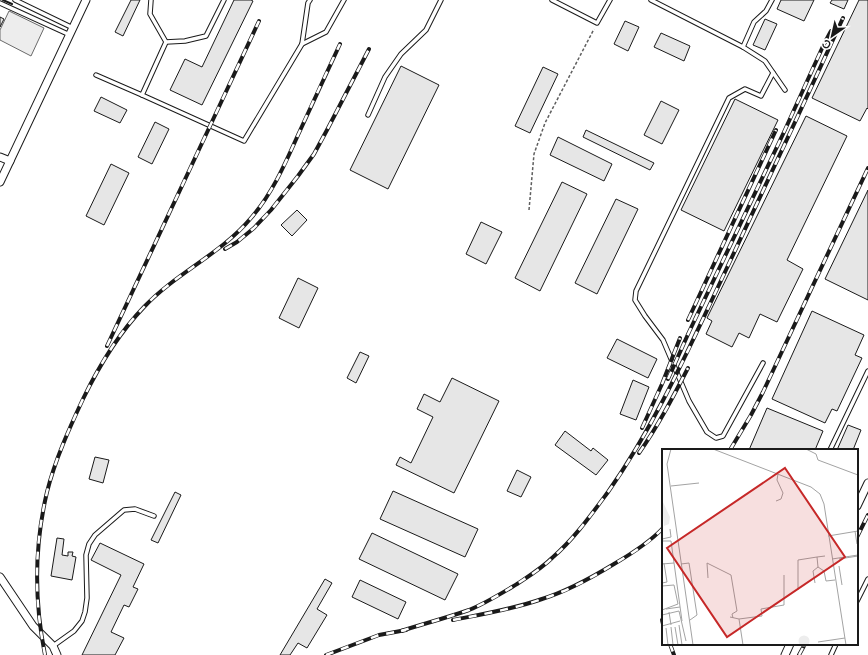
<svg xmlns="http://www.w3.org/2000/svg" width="868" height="655" viewBox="0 0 868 655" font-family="Manrope,sans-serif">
  <rect width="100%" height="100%" fill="#fff"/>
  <polygon fill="#ededed" stroke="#6a6a6a" points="9,11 44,28 31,56 0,40 0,30"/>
  <g fill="#e6e6e6" stroke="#1a1a1a">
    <polygon points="131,0 140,0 123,36 115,32"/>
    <polygon points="234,0 251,0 253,1 202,105 170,90 185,59 202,67"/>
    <polygon points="781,0 814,0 804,21 777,9"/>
    <polygon points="832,0 848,0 844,9 830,3"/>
    <polygon points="859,0 868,0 868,109 867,108 860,121 812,98"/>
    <polygon points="0,17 4,19 0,27"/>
    <polygon points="765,19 777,24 765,50 753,45"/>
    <polygon points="625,21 639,27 628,51 614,44"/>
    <polygon points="661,33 690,46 684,61 654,47"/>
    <polygon points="401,66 439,85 388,189 350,170"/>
    <polygon points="543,67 558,74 530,133 515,126"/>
    <polygon points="101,97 127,110 120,123 94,111"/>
    <polygon points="735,99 778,120 724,231 681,210"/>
    <polygon points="661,101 679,110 662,144 644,135"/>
    <polygon points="806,116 847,136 787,260 803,269 777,322 760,314 749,338 739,333 732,347 706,334 712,321 707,318"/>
    <polygon points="155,122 169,129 152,164 138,157"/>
    <polygon points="586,130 654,163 650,170 583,137"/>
    <polygon points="558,137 612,164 604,181 550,155"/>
    <polygon points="111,164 129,173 104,225 86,216"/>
    <polygon points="562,182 587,194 540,291 515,278"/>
    <polygon points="868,190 868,300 825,279"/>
    <polygon points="616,199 638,209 597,294 575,283"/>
    <polygon points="297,210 307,220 292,236 281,225"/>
    <polygon points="481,222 502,232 486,264 466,254"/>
    <polygon points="298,278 318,288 299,328 279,318"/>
    <polygon points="812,311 864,335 855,355 862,358 837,411 832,409 825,423 772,399"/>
    <polygon points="617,339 657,359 648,378 607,358"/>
    <polygon points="360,352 369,356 356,383 347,378"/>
    <polygon points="452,378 499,401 454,493 396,465 400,457 411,463 433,417 417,409 424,394 440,402"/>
    <polygon points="633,380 649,387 636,420 620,414"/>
    <polygon points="767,408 823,431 815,450 749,450"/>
    <polygon points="848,425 861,430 853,450 837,450"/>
    <polygon points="565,431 591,451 593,448 608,460 596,475 555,445"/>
    <polygon points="95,457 109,460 103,483 89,479"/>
    <polygon points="517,470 531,477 521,497 507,491"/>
    <polygon points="393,491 478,529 465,557 380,519"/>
    <polygon points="175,492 181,495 158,543 151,540"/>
    <polygon points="372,533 458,574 445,600 359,559"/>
    <polygon points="57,538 64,539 62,555 68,556 68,552 73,552 72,556 76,557 72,580 51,576"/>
    <polygon points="100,543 144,564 133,587 138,589 129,607 124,605 111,632 124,638 115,655 82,655 121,575 91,560"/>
    <polygon points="325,579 332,583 317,609 327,615 307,648 298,643 290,655 280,655"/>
    <polygon points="360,580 406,602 398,619 352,597"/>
  </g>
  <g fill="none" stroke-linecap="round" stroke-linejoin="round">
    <defs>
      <g id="service">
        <polyline points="15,0 73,28"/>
        <polyline points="552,0 597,23 610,0"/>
        <polyline points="651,0 743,47 765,61 785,90"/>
        <polyline points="0,3 70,35"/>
        <polyline points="166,42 185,41 206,36 224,0"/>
        <polyline points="302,44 308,3 310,0"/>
        <polyline points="743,47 754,22 766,11 772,0"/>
        <polyline points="96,75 142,95 166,42 150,14 151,0"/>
        <polyline points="142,95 244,141 302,44 326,32 344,0"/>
        <polyline points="368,115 385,77 401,54 426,30 441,0"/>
        <polyline points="763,363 723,436 716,438 707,432 689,401 663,340 645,316 635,300 636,291 729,98 745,89 761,96 773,73"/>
        <polyline points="830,450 868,371"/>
        <polyline points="857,601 868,579"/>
        <polyline points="53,646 74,631 82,621 85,612 87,598 86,555 89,544 95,535 124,510 135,509 154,516"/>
        <polyline points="831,655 836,644"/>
      </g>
      <g id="minor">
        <polyline points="0,157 10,161"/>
        <polyline points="0,182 86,0"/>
        <polyline points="857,506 868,483"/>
        <polyline points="0,577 33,626 53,646 57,655"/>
        <polyline points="785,655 790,644"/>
      </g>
    </defs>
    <use href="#service" stroke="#1a1a1a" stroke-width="5.5"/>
    <use href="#minor" stroke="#1a1a1a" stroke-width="9"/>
    <polyline stroke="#5f5f5f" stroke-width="1.5" stroke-dasharray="3 2" stroke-linecap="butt" points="529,210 534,154 545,123 594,29"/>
    <use href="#service" stroke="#fff" stroke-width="3.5"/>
    <use href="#minor" stroke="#fff" stroke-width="7"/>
    <defs>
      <g id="rail">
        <polyline points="225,249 237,242 254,228 271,210 298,176 314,154 327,130 369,49"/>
        <polyline points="688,320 776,130"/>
        <polyline points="107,346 210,126 259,21"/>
        <polyline points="668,379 689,332 784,132 824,44 831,31"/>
        <polyline points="642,428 662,384 680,338"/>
        <polyline points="730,450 751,415 763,392 868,168"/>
        <path d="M 639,453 C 658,426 673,397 688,368"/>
        <polyline points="857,537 868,515"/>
        <path d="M 453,620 C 483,614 514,609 542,599 C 568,591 591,578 614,564 C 631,554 649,543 663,528"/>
        <polyline points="662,620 663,624"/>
        <path d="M 401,631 C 423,624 446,618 469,610 C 486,603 502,593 517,584 C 529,576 542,568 552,558 C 574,539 591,515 608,492 C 653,428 685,357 718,287 C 760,197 802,108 843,18"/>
        <polyline points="670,644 674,655"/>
        <path d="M 45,655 C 34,600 34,547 47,492 C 55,460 69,429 83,399 C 99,366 118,334 144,307 C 176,273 221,254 251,218 C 272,194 285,164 298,135 C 312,104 326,74 340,44"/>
        <polyline points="326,655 379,635 406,630"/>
        <polyline points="799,655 805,644"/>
      </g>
    </defs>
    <use href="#rail" stroke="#1a1a1a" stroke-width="4"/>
    <use href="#rail" stroke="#fff" stroke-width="2.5" stroke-dasharray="8" stroke-linecap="butt"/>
    <polyline stroke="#1a1a1a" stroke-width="2" points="3,0 12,4"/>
  </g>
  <g transform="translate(662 449)">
    <rect width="196" height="196" fill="#fff"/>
    <path d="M 0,51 L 8,68 L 7,75 L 2,77 ZM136.5 192a5.5 5.5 0 1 1 11 0a5.5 5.5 0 1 1-11 0Z" fill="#ededed"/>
    <path fill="none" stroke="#a3a3a3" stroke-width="1" d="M 9,0 L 5,15 L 31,196M 51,0 L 149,38 L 158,45 L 162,55 L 184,196M 144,0 L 154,5 L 156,11 L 196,26M 9,37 L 37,34M 114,52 L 119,50 L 121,44 L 115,31 L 116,25M 193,82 L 195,95M 166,87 L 196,82M 0,90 L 9,88 L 8,80M 0,92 L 9,92 L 20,172M 163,107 L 155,108 L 156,118 L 162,122 L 164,132 L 173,131M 170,110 L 196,106M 177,110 L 196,107M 0,115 L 12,114M 19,115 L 27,114 L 35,166 L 28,171M 177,117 L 180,136M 46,129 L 45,114 L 69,126 L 75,162 L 70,165 L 71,169M 0,131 L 0,134 L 5,133 L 2,114M 153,134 L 151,122 L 156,118M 0,137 L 12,136 L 16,155 L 0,161M 136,141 L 136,111 L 155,108M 4,160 L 18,158M 7,163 L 9,176M 0,166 L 17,162 L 24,192M 68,168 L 77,170 L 100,167 L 99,160 L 122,156 L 122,126M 77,170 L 81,196M 17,176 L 20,196M 0,177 L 18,172M 9,178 L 11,196M 13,178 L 16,196M 4,179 L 6,196M 156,193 L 183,189"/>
    <path fill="#c62828" fill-opacity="0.15" stroke="#c62828" stroke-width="2" d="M 123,19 L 183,108 L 65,188 L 5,99 Z"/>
    <rect width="196" height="196" fill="none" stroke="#1a1a1a" stroke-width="2"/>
  </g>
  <g transform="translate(832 36) rotate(214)" stroke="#ffffff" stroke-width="3" paint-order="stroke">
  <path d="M0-3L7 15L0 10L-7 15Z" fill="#1a1a1a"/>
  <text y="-6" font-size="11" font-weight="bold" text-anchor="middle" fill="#1a1a1a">С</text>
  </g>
</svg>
